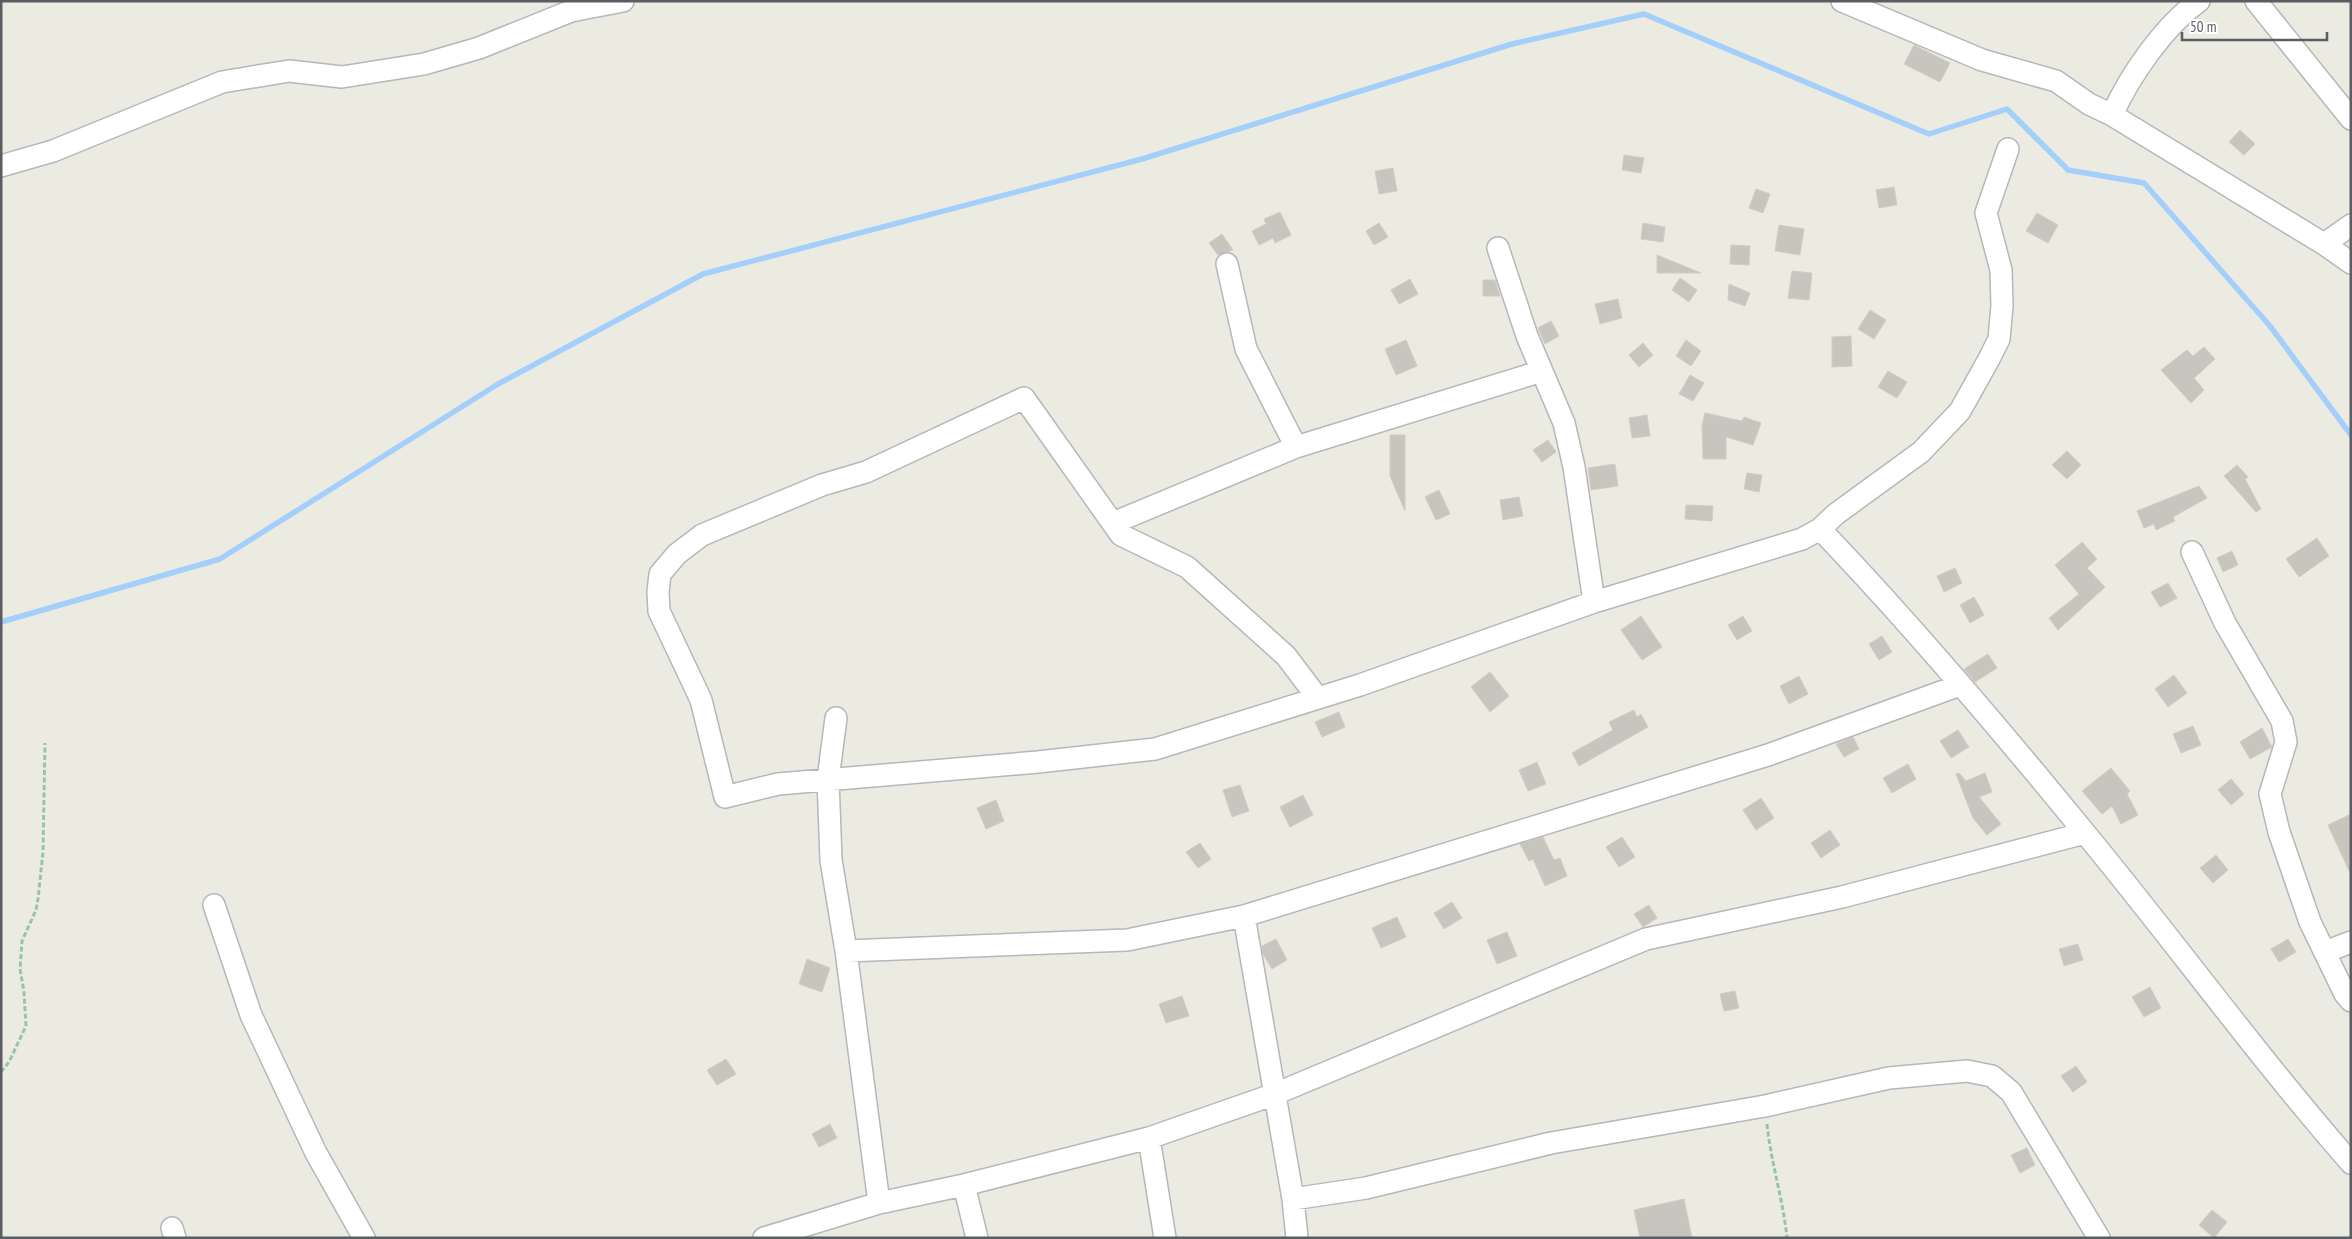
<svg xmlns="http://www.w3.org/2000/svg" width="2352" height="1239" font-family="'PT Sans Narrow',sans-serif">
<style>
.lines{fill:none;stroke-linecap:round;stroke-linejoin:round}
.stream{stroke:#a4cffa;stroke-width:5.5}
.building{fill:#c8c5bf;stroke:#d1cdc1}
.minor-casing{stroke:#b4b7bc;stroke-width:24}
.path{stroke:#99c3a8;stroke-width:3;stroke-dasharray:5 2.5;stroke-linecap:butt}
.minor{stroke:#fff;stroke-width:21}
</style>
<rect width="100%" height="100%" fill="#ecebe2"/>
<g class="lines">
<path class="stream" d="M1,622L220,559L498,384L703,274L1142,159L1512,44L1644,14L1929,134L2007,109L2068,170L2144,183L2270,326L2351,435"/>
</g>
<path class="building" d="M1914,45L1950,63L1940,82L1904,64Z
M2240,130L2255,144L2244,155L2229,142Z
M1624,155L1644,158L1641,173L1622,170Z
M1393,168L1397,191L1379,194L1375,171Z
M1894,187L1897,205L1879,208L1876,190Z
M1756,189L1770,194L1763,213L1749,208Z
M1280,212L1291,235L1275,243L1273,238L1259,245L1252,231L1266,224L1264,219Z
M2037,213L2058,225L2048,243L2026,231Z
M1379,223L1388,237L1374,245L1366,231Z
M1643,223L1665,227L1663,242L1641,239Z
M1779,225L1804,229L1800,255L1775,251Z
M1222,234L1233,250L1218,255L1209,243Z
M1731,245L1750,246L1749,265L1730,264Z
M1657,255L1701,273H1657Z
M1792,271L1812,273L1809,300L1788,298Z
M1680,278L1697,290L1689,302L1672,290Z
M1410,279L1418,294L1399,304L1391,290Z
M1483,280H1495L1500,296H1483Z
M1729,284L1750,293L1745,306L1728,300Z
M1618,299L1622,318L1600,324L1595,304Z
M1870,310L1886,320L1874,339L1858,329Z
M1551,321L1559,336L1545,344L1538,328Z
M1851,336L1852,366L1832,367V337Z
M1406,340L1417,366L1396,375L1385,349Z
M1686,340L1701,351L1691,366L1676,356Z
M1643,343L1653,355L1639,367L1629,355Z
M2204,347L2215,359L2194,378L2204,390L2191,403L2161,370L2187,350L2193,356Z
M1888,371L1907,382L1897,398L1878,387Z
M1690,375L1704,383L1693,401L1679,394Z
M1705,413L1742,421L1744,417L1761,423L1753,445L1726,437V459H1703L1702,426Z
M1647,415L1650,436L1632,438L1629,418Z
M1390,435H1405V511L1390,476Z
M1548,440L1556,452L1542,462L1533,450Z
M2067,451L2081,465L2067,479L2052,465Z
M1615,464L1618,486L1591,490L1588,468Z
M2237,465L2248,477L2245,479L2261,509L2256,512L2224,476Z
M1747,473L1762,475L1759,492L1744,489Z
M2199,486L2207,498L2173,517L2175,521L2156,530L2154,524L2144,528L2137,511Z
M1439,490L1450,514L1436,520L1425,497Z
M1519,497L1523,516L1503,520L1500,500Z
M1686,505L1713,506L1712,521L1685,519Z
M2317,538L2329,556L2299,577L2286,559Z
M2082,542L2097,559L2087,568L2105,587L2058,630L2049,618L2079,594L2055,565Z
M2232,551L2238,565L2223,572L2217,558Z
M1955,568L1962,583L1944,592L1937,576Z
M2168,583L2177,598L2160,607L2151,592Z
M1974,597L1984,615L1970,623L1960,605Z
M1641,616L1662,647L1642,660L1621,630Z
M1743,616L1752,631L1737,640L1728,625Z
M1882,636L1892,652L1879,660L1869,644Z
M1988,654L1997,668L1975,682L1964,669Z
M1490,672L1509,696L1490,712L1471,687Z
M2174,675L2187,693L2168,707L2155,689Z
M1799,676L1808,694L1789,704L1780,686Z
M1634,710L1637,717L1641,714L1648,727L1579,766L1572,753L1613,730L1609,722Z
M1339,712L1345,727L1322,737L1315,722Z
M2193,726L2201,745L2181,753L2173,734Z
M2262,728L2272,747L2250,759L2240,742Z
M1958,730L1969,747L1951,758L1940,741Z
M1853,737L1859,749L1844,757L1836,744Z
M1537,762L1546,784L1528,791L1519,770Z
M1908,764L1916,779L1892,793L1883,778Z
M2111,768L2130,791L2127,794L2138,815L2121,824L2112,806L2102,814L2082,791Z
M1959,773L1966,781L1985,773L1992,792L1979,797L2001,824L1987,835L1973,818L1956,774Z
M2231,779L2244,794L2231,805L2218,790Z
M1240,785L1249,811L1232,817L1223,790Z
M1303,795L1313,815L1290,827L1280,807Z
M1761,798L1774,818L1756,830L1743,810Z
M996,800L1004,821L986,829L977,808Z
M2351,814V875L2328,825Z
M1830,830L1840,845L1821,858L1811,843Z
M1543,837L1554,860L1560,858L1567,876L1545,886L1533,859L1529,861L1520,844Z
M1622,837L1635,857L1619,867L1606,847Z
M1200,843L1211,859L1198,868L1186,852Z
M2216,855L2228,870L2213,883L2200,868Z
M1452,902L1462,918L1444,929L1434,913Z
M1649,905L1657,918L1643,927L1634,914Z
M1397,917L1406,937L1381,948L1372,928Z
M1507,932L1517,956L1497,964L1487,940Z
M1276,939L1287,960L1272,969L1263,954L1262,946Z
M2288,939L2296,952L2279,962L2271,949Z
M2078,944L2083,960L2064,966L2059,949Z
M807,959L830,968L822,992L799,984Z
M2150,987L2161,1008L2144,1017L2132,997Z
M1735,991L1739,1008L1724,1011L1720,994Z
M1182,996L1189,1016L1166,1023L1159,1004Z
M726,1059L736,1074L717,1085L707,1070Z
M2076,1066L2087,1082L2073,1092L2061,1076Z
M830,1124L837,1138L819,1147L812,1134Z
M2027,1148L2035,1165L2020,1173L2011,1155Z
M1684,1199L1692,1238H1640L1634,1210Z
M2212,1210L2227,1222L2214,1238L2199,1225Z"/>
<g class="lines">
<g class="minor-casing">
<path id="minor" d="M1842,1L1982,60L2056,81L2089,104L2112,115L2324,244L2351,225
M2256,1L2351,119
M2112,115C2130,75 2164,26 2199,1
M1,166L53,151L222,82L289,71L342,77L424,64L479,48L571,11L623,1
M2324,244L2351,263
M1498,248L1527,336L1564,423L1574,467L1594,602
M1227,264L1246,349L1296,447
M1113,523L1296,447L1542,371
M1820,529C1913,626 2000,729 2085,833C2175,942 2258,1057 2351,1163
M2192,552L2225,623L2282,721L2286,742L2270,794L2279,832L2310,922L2345,994L2351,1001
M1317,697L1286,656L1187,567L1121,535L1024,398L866,472L822,485L702,535L677,554L660,574L658,592L659,611L701,700L725,797L778,784L1038,762L1155,749L1360,685L1594,602L1802,539L1820,529L1836,514L1921,452L1960,411L1989,359L1999,339L2002,306L2001,270L1986,213L2008,149
M836,718L828,779L831,860L846,951L879,1203
M214,905L251,1015L316,1153L364,1238
M1244,916L1293,1199L1297,1238
M846,951L1127,940L1244,916L1768,755L1960,685
M2325,952L2351,942
M1149,1138L1165,1238
M964,1185L977,1238
M1293,1199L1366,1188L1551,1143L1765,1106L1889,1078L1967,1071L1992,1076L2011,1092L2099,1238
M172,1228L175,1238
M764,1238L879,1203L964,1185L1149,1138L1275,1094L1646,939L1842,897L2085,833"/>
</g>
<path class="path" d="M1,1072L9,1062L26,1026L24,992L20,969L22,941L36,910L38,899L43,852L45,743
M1767,1124C1771,1163 1783,1199 1787,1238"/>
<use href="#minor" class="minor"/>
</g>
<rect width="2352" height="1239" fill="none" stroke="#5a5d62" stroke-width="5"/>
<path d="M2182 32v8h145v-8" fill="none" stroke="#5a5d62" stroke-width="2.5"/>
<text x="2190" y="32" font-size="15" fill="#5a5d62" stroke="#ffffff" stroke-width="4" paint-order="stroke">50 m</text>
</svg>
